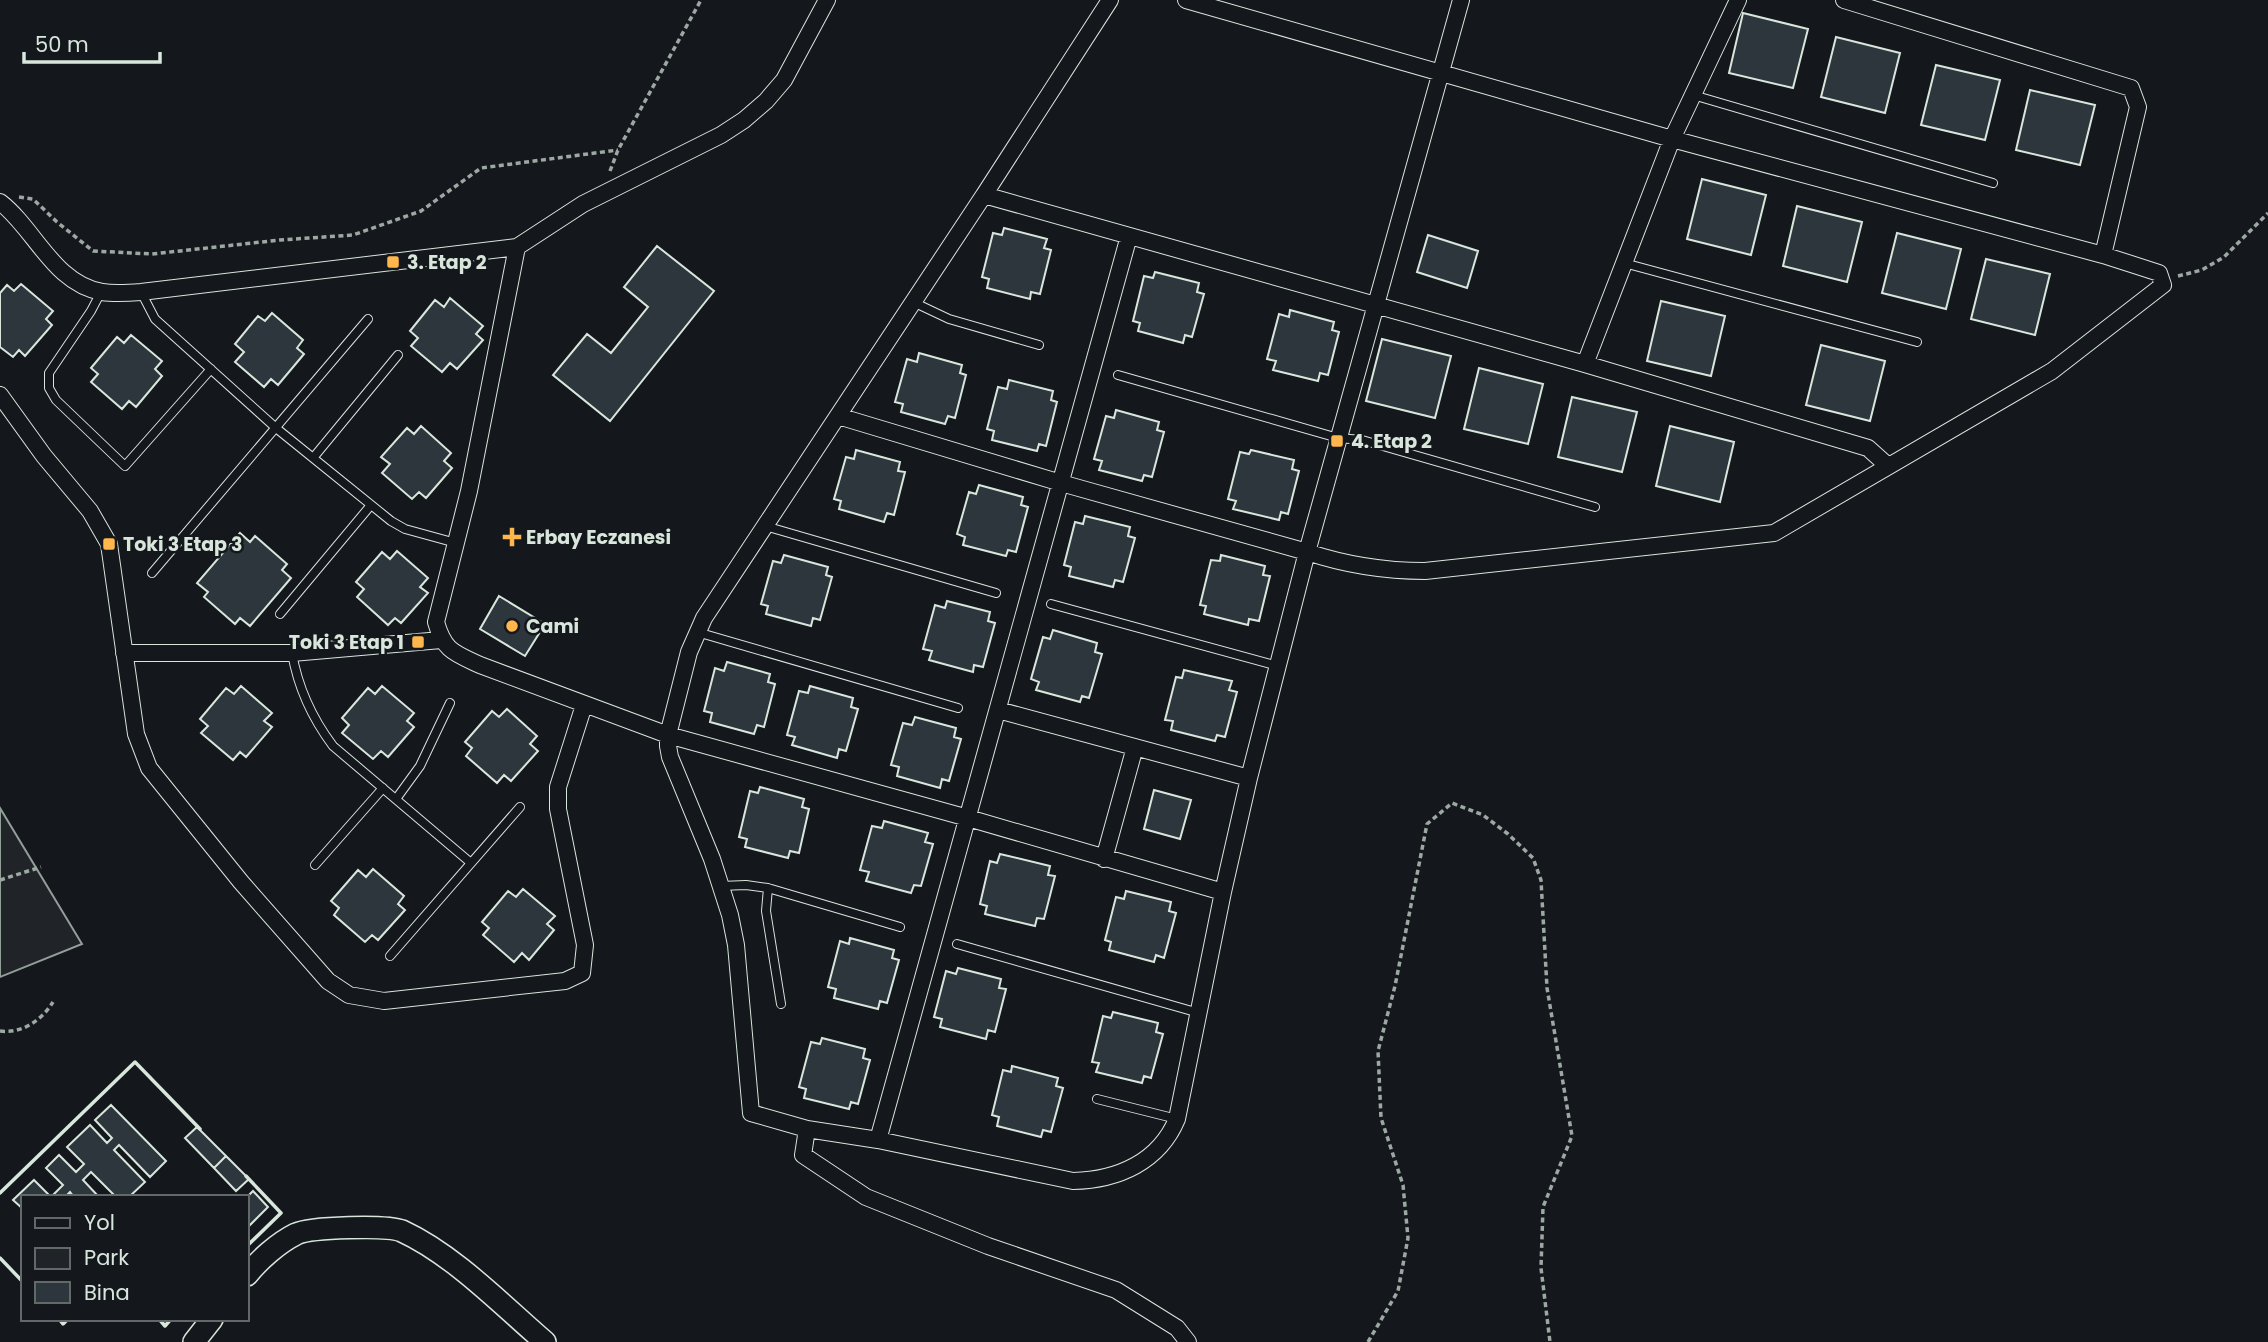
<svg xmlns="http://www.w3.org/2000/svg" width="2268" height="1342" font-family="Poppins,sans-serif">
<style>
.green{fill:#202428;stroke:#939e99;stroke-width:2}
.building{fill:#2c363c;stroke:#d8e6dc;stroke-width:2}
.lines{fill:none;stroke-linecap:round;stroke-linejoin:round}
.service-casing{stroke:#d8e6dc;stroke-width:10}
.minor-casing{stroke:#d8e6dc;stroke-width:18}
.tertiary-casing{stroke:#d8e6dc;stroke-width:24}
.path{stroke:#9da8a2;stroke-width:3.5;stroke-dasharray:5 3.5;stroke-linecap:butt}
.service{stroke:#14181c;stroke-width:8}
.minor{stroke:#14181c;stroke-width:16}
.tertiary{stroke:#14181c;stroke-width:21}
.wall{stroke:#d8e6dc;stroke-width:3.5}
.poi-dot{fill:#ffb74d;stroke:#14181c;stroke-width:2.5}
.labels{text-anchor:middle;dominant-baseline:central;stroke-width:5;stroke-linejoin:round;paint-order:stroke}
.poi-label{font-size:19px;font-weight:bold;fill:#d8e6dc;stroke:#14181c;text-anchor:start}
</style>
<rect width="100%" height="100%" fill="#14181c"/>
<path class="green" d="M0,808L82,944L0,977Z"/>
<path class="building" d="M1743,13L1808,29L1793,88L1729,73Z
M1836,37L1900,53L1885,113L1821,97Z
M1936,65L2000,80L1985,140L1921,125Z
M2030,90L2095,105L2080,165L2016,150Z
M1702,179L1766,195L1751,255L1687,239Z
M1797,206L1862,222L1847,282L1783,266Z
M1004,228L1047,239L1044,248L1051,250L1040,294L1031,292L1030,299L987,288L989,279L982,277L993,233L1002,235Z
M1897,233L1961,249L1946,309L1882,293Z
M1428,235L1478,251L1467,288L1417,272Z
M657,246L714,291L610,421L553,375L587,334L611,353L648,307L624,287Z
M1986,259L2050,274L2035,335L1971,319Z
M1155,272L1199,283L1197,292L1204,294L1192,337L1185,335L1183,343L1138,331L1140,323L1133,321L1144,276L1153,278Z
M21,284L53,311L46,319L52,325L25,356L19,350L13,357L0,347V293L7,285L14,291Z
M450,298L483,326L476,334L483,340L457,369L450,363L442,372L411,346L418,338L410,331L435,300L444,307Z
M1661,301L1725,316L1711,376L1647,361Z
M1290,310L1334,322L1332,330L1339,332L1328,375L1320,373L1318,381L1273,370L1276,361L1267,359L1279,314L1289,317Z
M272,313L303,340L297,348L304,354L278,385L271,379L264,387L235,362L244,352L235,344L258,316L265,321Z
M131,335L162,361L155,369L162,376L136,407L129,401L122,409L91,382L98,374L91,368L117,337L124,343Z
M1382,339L1451,356L1435,418L1366,401Z
M1821,345L1885,361L1870,421L1806,405Z
M919,353L962,365L960,373L966,375L955,418L948,416L945,424L901,412L903,404L895,402L907,359L917,362Z
M1479,368L1543,384L1528,444L1464,429Z
M1009,380L1053,391L1051,400L1057,402L1046,446L1039,444L1037,451L992,440L994,431L987,429L998,387L1007,389Z
M1572,397L1637,412L1622,472L1558,457Z
M1116,410L1159,422L1157,430L1164,432L1152,477L1144,475L1142,481L1099,470L1102,461L1094,459L1106,416L1114,418Z
M421,426L451,453L444,461L452,468L426,498L419,492L412,499L382,473L390,464L381,457L407,428L414,434Z
M1670,426L1734,442L1720,502L1656,486Z
M856,450L900,462L898,471L905,472L894,515L887,513L884,522L839,509L841,501L834,499L846,457L854,459Z
M1251,450L1294,460L1292,469L1299,471L1288,514L1281,512L1279,520L1233,509L1236,501L1228,499L1240,452L1249,454Z
M979,485L1023,497L1021,505L1028,507L1016,552L1008,550L1006,556L963,545L965,537L957,534L969,492L976,494Z
M1085,516L1130,527L1128,536L1135,538L1123,582L1115,580L1113,587L1069,576L1071,567L1064,565L1075,522L1083,524Z
M240,533L250,542L255,536L287,564L282,570L291,578L250,626L240,618L235,624L204,597L208,592L197,583Z
M397,551L428,578L420,587L428,593L401,623L395,618L388,625L357,597L364,589L356,582L382,552L390,559Z
M784,555L828,567L826,575L832,577L820,620L813,618L811,626L766,614L768,606L761,604L773,561L781,563Z
M1221,555L1265,566L1263,575L1270,576L1259,621L1249,619L1248,625L1204,614L1206,606L1200,605L1211,560L1220,561Z
M499,596L545,624L525,656L480,629Z
M947,601L990,612L988,621L995,623L983,667L974,665L973,672L929,660L932,651L923,649L935,605L945,608Z
M1053,630L1097,643L1095,652L1102,654L1089,698L1082,696L1080,702L1036,690L1039,682L1031,679L1043,637L1050,639Z
M727,662L770,674L768,682L775,684L764,727L757,725L754,734L710,722L712,713L704,711L715,668L724,671Z
M1184,670L1232,681L1229,690L1237,692L1225,737L1217,735L1215,741L1171,730L1173,721L1165,720L1176,677L1182,678Z
M241,686L272,713L264,721L272,727L246,757L240,752L233,760L201,733L208,726L200,719L226,688L234,694Z
M382,686L414,713L407,721L414,727L388,757L381,751L373,759L342,733L349,725L342,718L368,688L375,694Z
M810,686L853,698L851,707L858,709L846,751L839,749L837,758L792,745L795,737L787,735L799,691L808,693Z
M507,709L537,736L530,744L538,751L511,781L504,775L497,783L466,756L472,748L465,742L492,711L499,717Z
M915,717L956,728L954,737L961,739L949,781L942,779L940,788L897,776L899,767L891,765L903,723L912,725Z
M760,787L804,799L802,807L809,809L799,853L790,851L788,858L745,847L747,839L739,837L750,791L758,793Z
M1154,790L1191,800L1180,839L1144,829Z
M884,821L928,833L925,842L933,844L921,886L914,885L911,893L866,881L869,872L860,870L872,826L882,828Z
M1000,854L1050,866L1048,875L1055,876L1044,919L1037,918L1035,926L985,914L987,906L980,904L990,861L997,863Z
M373,869L404,896L398,904L405,910L378,940L372,935L365,942L334,915L339,908L331,901L358,870L366,877Z
M523,889L555,916L547,924L554,930L529,960L522,953L514,962L483,935L489,928L482,922L508,891L516,897Z
M1126,891L1171,902L1169,911L1176,913L1164,958L1156,955L1154,962L1109,950L1111,942L1105,940L1116,897L1124,899Z
M850,938L894,950L892,958L899,960L887,1003L880,1001L878,1009L834,998L836,989L828,987L840,941L849,944Z
M958,968L1001,979L999,988L1006,989L995,1032L988,1030L986,1039L940,1027L942,1019L934,1017L946,971L956,974Z
M1113,1012L1158,1023L1156,1032L1163,1034L1151,1078L1144,1076L1142,1083L1096,1072L1099,1063L1092,1062L1103,1016L1111,1018Z
M822,1038L865,1049L863,1058L870,1060L858,1104L851,1102L849,1109L804,1098L806,1089L799,1087L811,1042L820,1044Z
M1012,1066L1058,1078L1056,1086L1063,1088L1051,1132L1043,1130L1041,1137L997,1126L999,1117L992,1115L1003,1070L1011,1072Z
M111,1105L166,1161L150,1177L119,1145L114,1150L145,1182L129,1197H116L91,1172L83,1180L99,1197H74L70,1192L65,1197H51L63,1185L46,1168L59,1155L76,1172L84,1164L67,1147L90,1125L107,1143L112,1138L95,1120Z
M197,1127L226,1156L214,1168L185,1138Z
M226,1156L249,1179L236,1191L214,1168Z
M34,1180L51,1197H23V1209L13,1200Z
M253,1191L268,1207L247,1228V1197Z"/>
<g class="lines">
<g class="service-casing">
<path id="service" d="M1693,95L1993,183
M1624,263L1917,342
M101,292L91,311L49,373V388L56,400L125,466L211,369
M141,292L155,319L276,428L391,521L405,529L456,543
M913,302L949,319L1039,345
M1118,375L1338,438L1362,440L1595,507
M313,458L398,355
M765,526L996,593
M152,573L368,319
M1051,604L1278,666
M280,614L371,505
M697,632L958,708
M292,653C298,688 312,718 333,746L471,863
M396,799L420,766L450,703
M315,865L383,788
M721,886L746,885L768,888L900,927
M768,888L766,911L781,1004
M957,944L1199,1013
M390,956L520,807
M1097,1099L1177,1119"/>
</g>
<g class="minor-casing">
<path id="minor" d="M1186,0L1672,139L1585,364L1868,448L1888,466
M1844,0L2131,88L2138,107L2103,255
M984,195L1110,0
M0,202C35,229 54,284 102,292C115,294 128,293 141,292L517,247L583,204L721,135L744,120L766,101L784,80L827,0
M517,247L469,491L436,622C444,651 454,653 480,665L668,735L968,818L1223,892
M1585,364L984,195L704,618L689,652L668,735V746L670,757L712,859L730,915L736,945L751,1113L807,1129L878,1140L1073,1181C1118,1180 1159,1162 1177,1119L1223,892L1249,778L1307,552C1346,565 1384,571 1425,571L1774,533L2052,371L2163,285L2159,273L2103,255L1672,139L1738,0
M0,395L44,456L90,511L109,544L136,734L149,768L241,882L328,981L349,995L384,1001L565,981L582,973L585,945L558,809V787L584,705
M838,416L1061,483L1307,552L1461,0
M124,653H292L441,640
M998,710L1249,778
M1104,859L1135,747
M807,1129L803,1155L866,1197L988,1246L1116,1290L1177,1328L1188,1342
M878,1140L1129,236"/>
</g>
<g class="tertiary-casing">
<path id="tertiary" d="M247,1275C259,1260 278,1243 296,1234C311,1227 387,1225 402,1231C454,1255 502,1305 545,1342
M194,1342L212,1319"/>
</g>
<path class="path" d="M610,171L618,150L701,0
M19,197L33,199L57,222L93,251L152,254L280,240L353,235L421,211L481,168L618,150
M2178,276L2202,270L2224,257L2268,213
M0,880L41,867
M0,1031C22,1034 42,1020 53,1002
M1368,1342L1398,1291L1408,1238L1403,1185L1381,1118L1378,1051L1395,986L1427,824L1452,803L1483,815L1508,834L1533,858L1541,880L1547,988L1572,1136L1543,1207L1541,1268L1550,1342"/>
<use href="#service" class="service"/>
<use href="#minor" class="minor"/>
<use href="#tertiary" class="tertiary"/>
<path class="wall" d="M246,1176L281,1213L247,1246
M0,1193L135,1062L200,1129
M0,1258L23,1282
M59,1319L63,1324L68,1319
M159,1319L165,1326L171,1319"/>
</g>
<g class="poi-dot">
<rect x="386" y="255" width="14" height="14" rx="3.5"/>
<rect x="1330" y="434" width="14" height="14" rx="3.5"/>
<path d="M508.5 526.5h7v7h7v7h-7v7h-7v-7h-7v-7h7z"/>
<rect x="102" y="537" width="14" height="14" rx="3.5"/>
<circle cx="512" cy="626" r="7"/>
<rect x="411" y="635" width="14" height="14" rx="3.5"/>
</g>
<g class="labels">
<g class="poi-label">
<text x="407" y="262">3. Etap 2</text>
<text x="1351" y="441">4. Etap 2</text>
<text x="526" y="537">Erbay Eczanesi</text>
<text x="123" y="544">Toki 3 Etap 3</text>
<text x="526" y="626">Cami</text>
<text x="404" y="642" text-anchor="end">Toki 3 Etap 1</text>
</g>
</g>
<rect x="21" y="1195" width="228" height="126" fill="#14181c" stroke="#626a69" stroke-width="2"/>
<rect x="35" y="1218" width="35" height="10" fill="#14181c" stroke="#626a69" stroke-width="2"/>
<text x="84" y="1230" font-size="21" fill="#d8e6dc">Yol</text>
<rect x="35" y="1248" width="35" height="21" fill="#202428" stroke="#626a69" stroke-width="2"/>
<text x="84" y="1265" font-size="21" fill="#d8e6dc">Park</text>
<rect x="35" y="1282" width="35" height="21" fill="#2c363c" stroke="#626a69" stroke-width="2"/>
<text x="84" y="1300" font-size="21" fill="#d8e6dc">Bina</text>
<path d="M24 52v10h136v-10" fill="none" stroke="#d8e6dc" stroke-width="3.5"/>
<text x="35" y="52" font-size="21" fill="#d8e6dc" stroke="#14181c" stroke-width="5" paint-order="stroke">50 m</text>
</svg>
